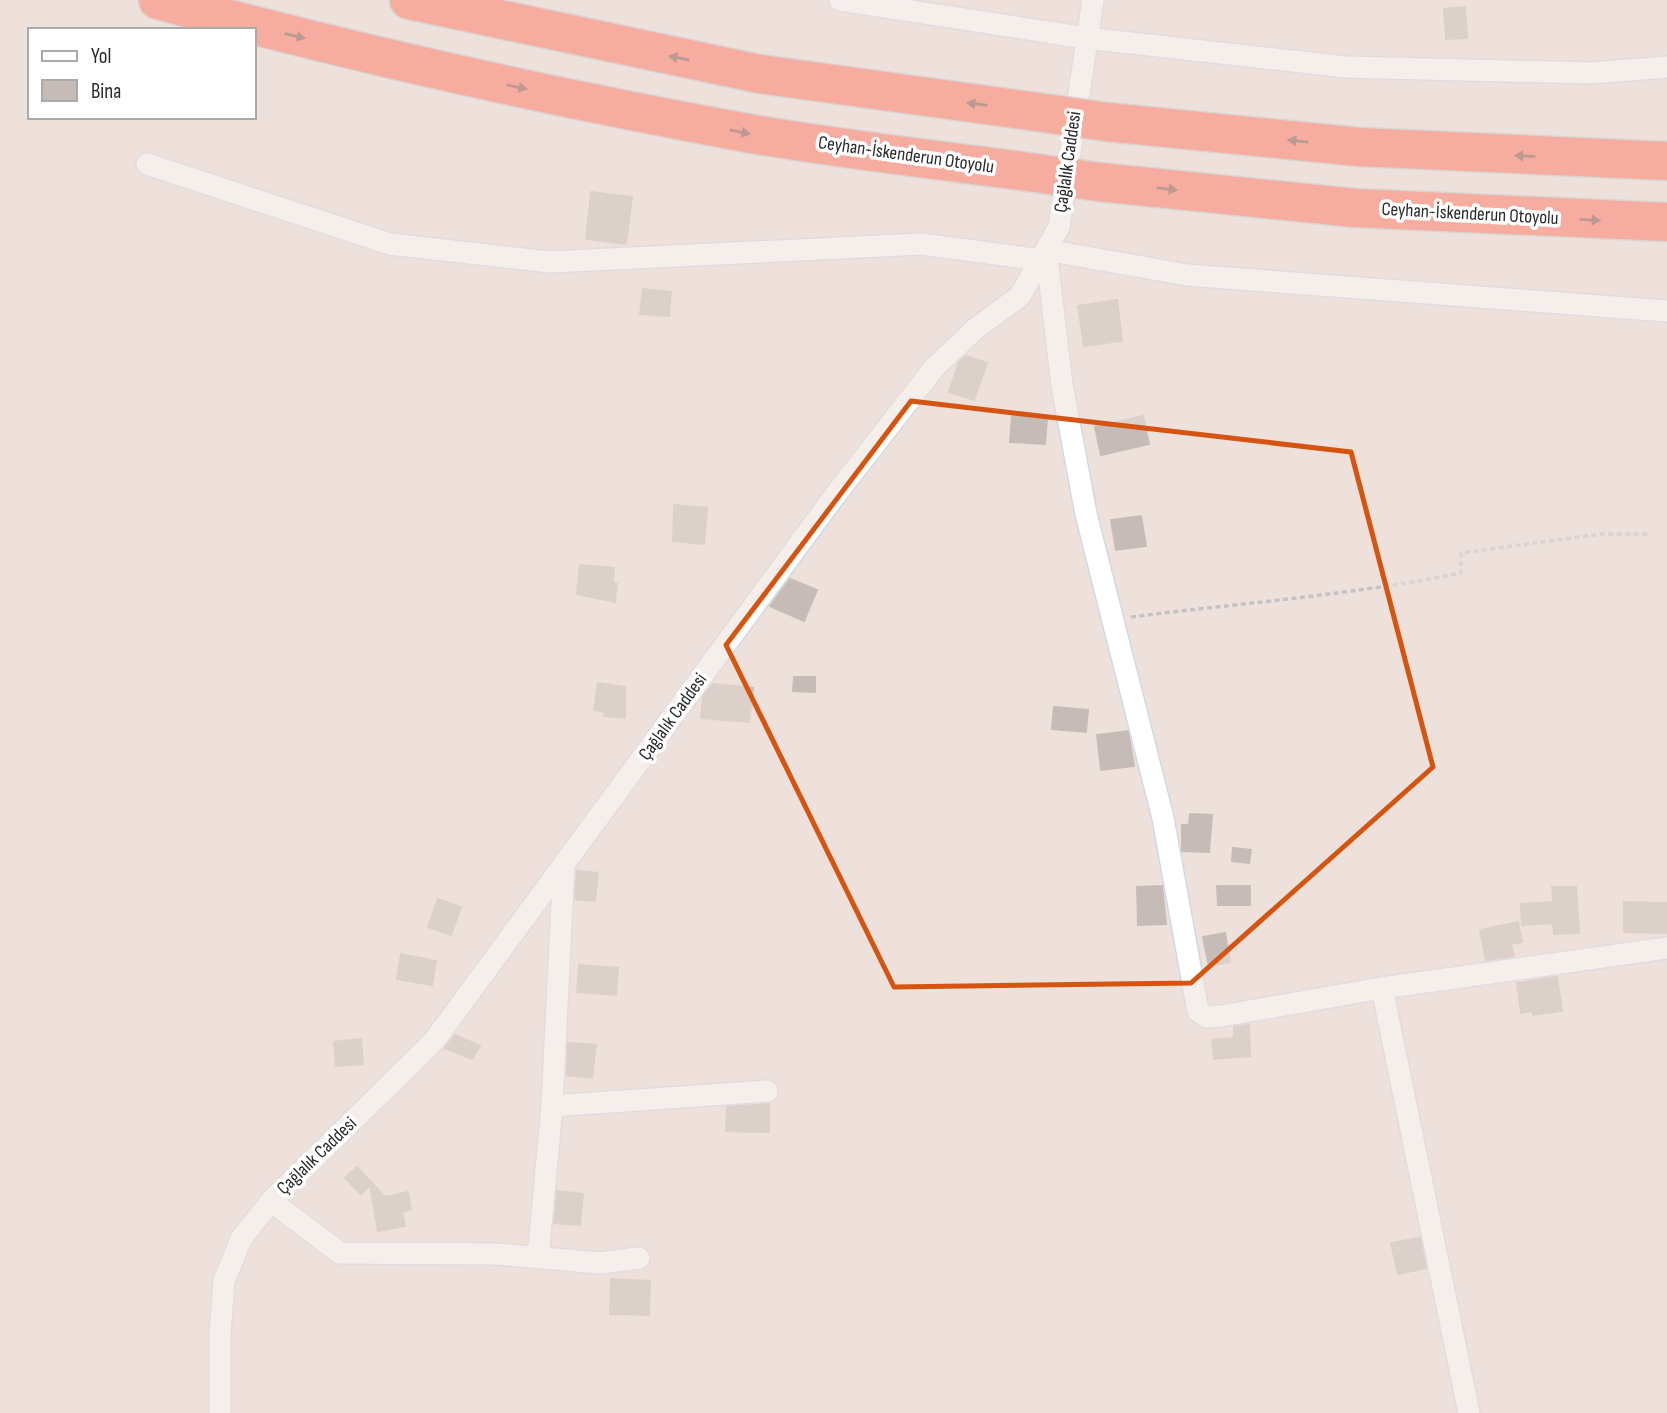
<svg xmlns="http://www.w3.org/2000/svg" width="1667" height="1413" font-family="'Sofia Sans Condensed',sans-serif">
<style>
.building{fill:#c5bcb7;stroke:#c9bcb4;stroke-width:2}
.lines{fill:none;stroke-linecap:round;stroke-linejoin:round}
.street-casing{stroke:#d0dae5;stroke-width:24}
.highway-casing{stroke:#c3c3c3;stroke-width:41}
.path{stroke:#c3c3c3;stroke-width:3.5;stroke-dasharray:5 3.5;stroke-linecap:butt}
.street{stroke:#fff;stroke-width:21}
.highway{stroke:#ff6d55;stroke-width:38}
.highway-bridge-casing{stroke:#c3c3c3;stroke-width:41;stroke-linecap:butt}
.highway-bridge{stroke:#ff6d55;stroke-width:38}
.oneway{fill:#7f453b}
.marked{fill:none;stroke:#d5540f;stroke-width:5;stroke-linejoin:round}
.labels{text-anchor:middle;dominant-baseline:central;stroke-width:7;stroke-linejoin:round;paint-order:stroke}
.street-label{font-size:19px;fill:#2a2a2a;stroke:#fff}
</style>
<rect width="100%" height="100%" fill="#eee0db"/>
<path class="building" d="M1465,7L1467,38L1446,39L1444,9Z
M591,192L632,197L626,244L586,239Z
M643,289L671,292L669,316L640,314Z
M1117,300L1122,341L1084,346L1078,306Z
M966,356L987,363L974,400L949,392L959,362Z
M1012,416L1047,419L1045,444L1010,442Z
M1143,416L1149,444L1101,455L1095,427Z
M674,505L707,508L704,544L673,541Z
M1141,516L1146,546L1116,550L1111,520Z
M580,565L614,568L613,583L617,584L615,602L577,594Z
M790,579L817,590L804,621L770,606Z
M794,677H815V692L793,691Z
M598,683L625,687V718L604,716L605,712L594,710Z
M713,684L753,688L749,722L701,718L703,697Z
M1054,707L1088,710L1086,732L1052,729Z
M1128,731L1134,766L1101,770L1097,735Z
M1190,814L1212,815L1209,852L1182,851V825H1189Z
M1233,848L1251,850L1249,863L1232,861Z
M577,871L598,873L595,901L575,899Z
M1162,886L1166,924L1138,925L1137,887Z
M1217,886H1250V905H1218Z
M1552,887H1576L1579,933L1554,934L1553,923L1522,925L1521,904L1553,902Z
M438,899L461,907L451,935L428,927Z
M1624,902L1667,903V933L1624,932Z
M1518,922L1522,942L1511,944L1514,956L1486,960L1480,930Z
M1225,933L1230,962L1209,966L1203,937Z
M401,954L436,961L432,985L397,979Z
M579,965L618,968L616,995L577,992Z
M1557,977L1562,1011L1533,1015L1532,1011L1521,1013L1517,983Z
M1249,1025L1250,1056L1214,1059L1212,1040L1234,1038V1027Z
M455,1035L480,1046L472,1059L445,1048Z
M361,1039L363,1064L336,1066L334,1042Z
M568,1043L596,1045L592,1078L567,1075Z
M769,1104V1132L726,1131L727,1107Z
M357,1167L385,1197L408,1192L411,1210L402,1212L405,1226L378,1231L370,1185L361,1194L345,1178Z
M557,1191L583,1194L580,1225L554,1223Z
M1420,1238L1426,1268L1398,1274L1391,1243Z
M611,1279L650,1281L649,1315L610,1314Z"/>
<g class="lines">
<g class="street-casing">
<path id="street" d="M840,0L1086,38L1346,67L1591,73L1667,67
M147,164L390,244L550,262L921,244L1041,260
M1667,311L1187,275L1046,250L1062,385L1086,514L1163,818L1198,1011L1207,1017L1221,1016L1382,988L1667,948
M1382,988L1469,1413
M552,1106L767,1091
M271,1201L340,1253L496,1254L600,1263L639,1258
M538,1258L552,1106L564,864
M220,1413V1334L224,1281L241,1239L271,1201L434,1041L833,498L934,368L974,330L1020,296L1059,227L1093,0"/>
</g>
<g class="highway-casing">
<path id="highway" d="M158,0C352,53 550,97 747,133C843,150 940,160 1036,173
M409,0L760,74L1044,113
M1107,122L1359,147L1667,161
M1099,182L1355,208L1667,222"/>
</g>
<path class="path" d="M1131,617C1241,603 1352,595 1461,573V553L1601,534H1648"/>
<use href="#street" class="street"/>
<use href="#highway" class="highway"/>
<g class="highway-bridge-casing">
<path id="highway-bridge" d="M1044,113L1107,122
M1036,173L1099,182"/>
</g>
<use href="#highway-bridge" class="highway-bridge"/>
</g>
<defs><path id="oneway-solid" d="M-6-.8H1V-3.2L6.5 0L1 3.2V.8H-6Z" transform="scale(1.75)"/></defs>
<g class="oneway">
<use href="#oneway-solid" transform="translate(295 36) rotate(13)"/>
<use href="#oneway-solid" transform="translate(679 58) rotate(-169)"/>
<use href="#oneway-solid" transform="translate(517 87) rotate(12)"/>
<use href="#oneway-solid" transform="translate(977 104) rotate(-172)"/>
<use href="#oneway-solid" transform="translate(740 132) rotate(11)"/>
<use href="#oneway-solid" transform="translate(1298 141) rotate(-174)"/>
<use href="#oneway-solid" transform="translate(1525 156) rotate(-177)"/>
<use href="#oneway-solid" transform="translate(1167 189) rotate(6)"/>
<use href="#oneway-solid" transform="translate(1590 220) rotate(3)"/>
</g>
<path d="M0 0H1667V1413H0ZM911,401L1351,452L1433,767L1191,983L894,987L726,645Z" fill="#eee0db" fill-opacity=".55" fill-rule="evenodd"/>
<path class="marked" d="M911,401L1351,452L1433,767L1191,983L894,987L726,645Z"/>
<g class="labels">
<g class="street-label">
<text transform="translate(906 155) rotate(8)">Ceyhan-İskenderun Otoyolu</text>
<text transform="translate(1068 162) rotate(-82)">Çağlalık Caddesi</text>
<text transform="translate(1470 214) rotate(3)">Ceyhan-İskenderun Otoyolu</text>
<text transform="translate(673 717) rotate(-54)">Çağlalık Caddesi</text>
<text transform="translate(317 1156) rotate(-44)">Çağlalık Caddesi</text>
</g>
</g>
<rect x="28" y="28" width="228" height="91" fill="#ffffff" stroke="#aaaaaa" stroke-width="2"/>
<rect x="42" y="51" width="35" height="10" fill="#ffffff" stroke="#aaaaaa" stroke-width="2"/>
<text x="91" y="63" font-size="21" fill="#2a2a2a">Yol</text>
<rect x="42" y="80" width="35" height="21" fill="#c5bcb7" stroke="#aaaaaa" stroke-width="2"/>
<text x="91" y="98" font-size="21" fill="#2a2a2a">Bina</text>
</svg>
